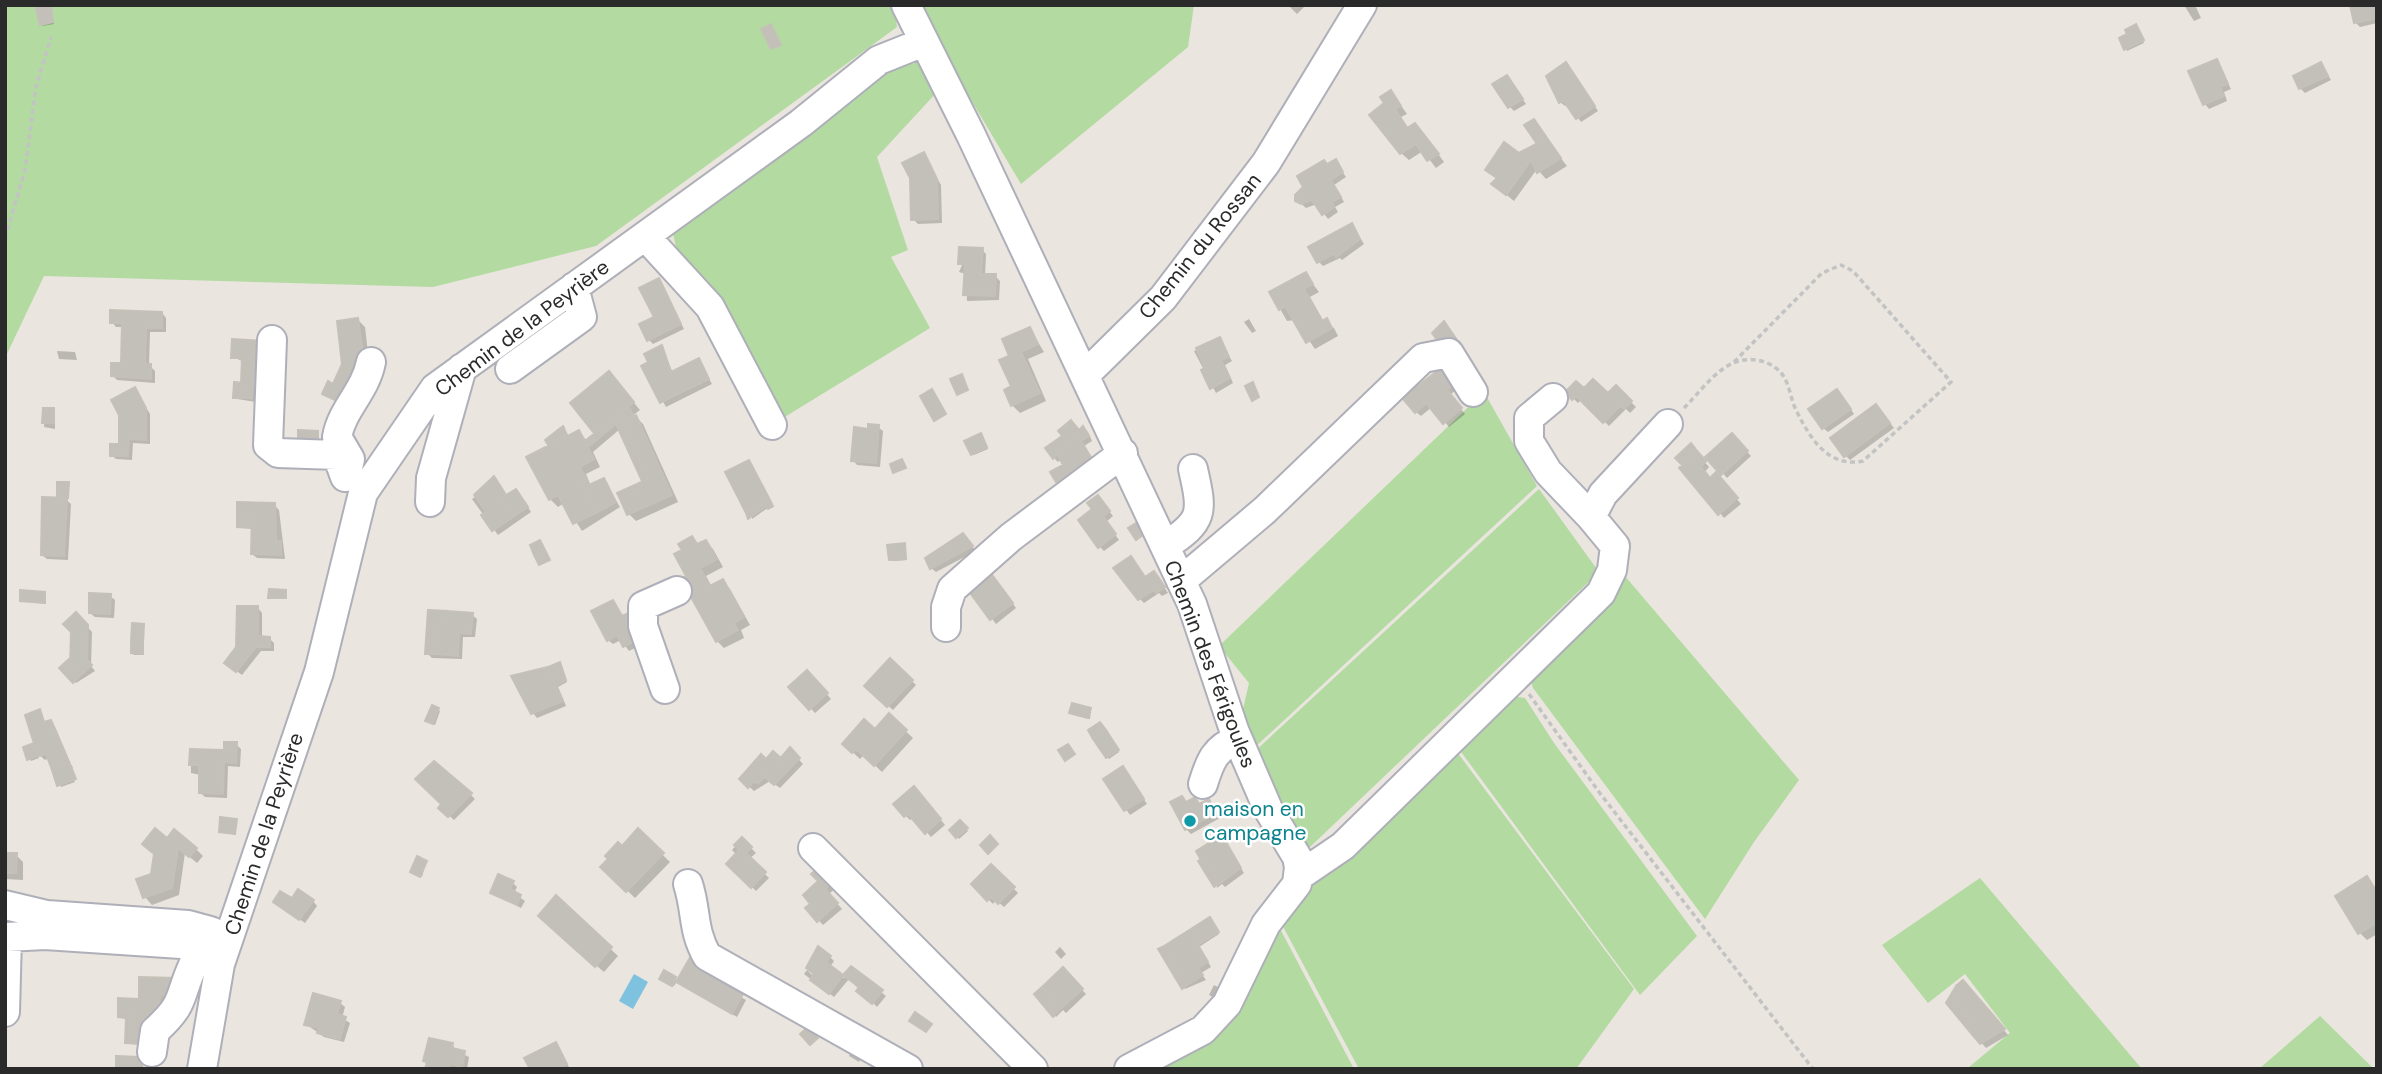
<svg xmlns="http://www.w3.org/2000/svg" width="2382" height="1074" font-family="'DM Sans',sans-serif">
<style>
.green{fill:#b2daa1}
.water{fill:#7ec2df}
.shadow{fill:#0003}
.building{fill:#c3bfb9;stroke:#c5c1b8;stroke-width:2}
.lines{fill:none;stroke-linecap:round;stroke-linejoin:round}
.minor-casing{stroke:#aeafb9;stroke-width:32}
.path{stroke:#c3c3c3;stroke-width:3.5;stroke-dasharray:5 3.5;stroke-linecap:butt}
.minor{stroke:#fff;stroke-width:28}
.culture-dot{fill:#0f9aa8;stroke:#fff;stroke-width:2.5}
.labels{text-anchor:middle;dominant-baseline:central;stroke-width:5;stroke-linejoin:round;paint-order:stroke}
.street-label{font-size:21px;fill:#2a2a2a;stroke:#fff}
.culture-label{font-size:21px;fill:#0d838f;stroke:#fff;text-anchor:start}
</style>
<rect width="100%" height="100%" fill="#eae5de"/>
<path class="green" d="M5,5H894L897,27L596,246L433,287L44,276L5,358Z
M923,5H1194L1188,47L1021,184L919,12Z
M920,62L937,92L877,157L908,250L891,257L930,328L783,418L677,252L671,224L893,68Z
M1484,392L1537,486L1254,748L1241,718L1249,683L1219,646Z
M1539,489L1599,572L1310,847L1294,839L1253,753Z
M1624,575L1799,780L1754,842L1705,919L1533,688L1529,675Z
M1511,696L1525,698L1554,743L1697,936L1640,995L1456,745Z
M1454,748L1634,989L1576,1069H1359L1279,919Z
M1980,878L2142,1069H1970L1969,1067L2010,1033L1965,974L1928,1003L1882,945Z
M1277,923L1354,1069H1160L1159,1068Z
M2320,1016L2374,1069H2259Z"/>
<path class="water" d="M634,974L648,982L633,1009L619,1001Z"/>
<path class="shadow" d="M50,5L54,24L43,26L41,24Z
M1288,5H1306L1297,14Z
M2184,5H2195L2201,18L2194,21Z
M2377,5V23L2360,27L2355,22Z
M2137,28L2144,43L2127,51L2126,49Z
M2216,61L2231,89L2224,92L2227,101L2209,109L2205,104Z
M2321,64L2331,80L2305,93L2300,88Z
M1570,69L1598,111L1581,122L1568,104L1565,106L1560,102Z
M1511,82L1526,104L1514,111L1510,107Z
M1391,92L1407,114L1401,117L1409,129L1422,132L1444,162L1436,168L1423,151L1409,160L1401,153L1387,104Z
M1548,142L1567,166L1546,179L1537,169L1514,201L1493,184L1498,179L1488,170Z
M923,154L941,185L942,223L918,224L913,219L912,178Z
M1335,161L1346,177L1334,185L1344,202L1335,207L1338,212L1328,219L1317,204L1306,208L1297,200Z
M1352,225L1364,244L1342,260L1340,258L1323,266L1319,262Z
M982,250L986,254L985,276H995L1000,281L999,300L967,301L966,274L959,272L962,265L960,263Z
M1305,274L1319,292L1310,297L1324,322L1334,328L1338,336L1315,349L1295,320L1287,321L1271,293Z
M658,281L684,329L653,344L649,340L656,318Z
M162,313L166,318V332H150L149,365L155,371V383L117,380L113,376L123,365L124,327H116L112,322Z
M1249,319L1256,331L1252,333L1244,322Z
M358,320L365,327L369,361L347,408L325,394L334,386Z
M1030,329L1044,352L1028,359L1046,401L1020,413L1012,405L1011,357Z
M1219,340L1232,361L1225,365L1233,383L1216,393L1194,351Z
M266,343L256,402L237,399L243,384L244,362L233,357Z
M661,347L673,373L698,360L712,384L666,407L644,366L650,363Z
M57,351L75,352L77,360L59,359Z
M1441,370L1458,388L1450,395L1465,414L1449,427L1432,407L1421,416L1416,412Z
M616,381L640,410L628,419L636,417L643,424L678,502L636,521L629,514L645,482L620,429L593,452L600,467L586,474L591,486L603,480L620,507L582,531L564,503L558,507L550,499L551,446L548,440L564,430L568,437L579,432L587,441L597,434L572,403Z
M1616,387L1636,407L1630,413L1626,409L1609,426L1582,399L1578,403L1567,392L1584,391L1608,396Z
M135,389L150,414V444L133,443L132,460L116,459L111,455L120,446Z
M1842,396L1854,414L1828,432L1823,428Z
M45,410L55,412V429L44,427Z
M1880,410L1894,428L1850,460L1846,456Z
M1071,422L1080,432L1083,428L1088,432L1092,441L1084,446L1095,464L1062,485L1058,481L1065,465L1061,459L1058,462L1054,458Z
M878,427L883,431L880,467L857,465L853,460L870,430Z
M1732,436L1751,456L1727,478L1708,457Z
M982,437L988,449L974,455L972,454Z
M1691,446L1709,467L1704,473L1710,480L1720,479L1741,504L1724,518L1677,458Z
M749,462L773,508L769,507L752,519Z
M498,483L507,496L520,495L531,512L498,535L472,499Z
M68,484L69,499H65L71,504L68,560L47,559L42,555Z
M1102,502L1113,516L1106,522L1119,540L1104,551L1099,546Z
M239,504L274,505L279,510L285,559L257,558L252,554L253,529L239,527Z
M692,538L699,545L705,542L713,549L723,567L706,576L712,587L723,581L730,589L750,625L741,630L744,638L724,648L717,641L688,577L684,551Z
M967,540L976,551L936,572L931,568Z
M904,545L907,560L893,561L891,560Z
M1135,562L1146,579L1158,578L1168,593L1162,596L1159,593L1144,603L1140,599Z
M992,575L1016,608L996,624L971,591Z
M44,593L46,604L21,601Z
M110,596L115,600L114,618L95,617L90,613Z
M613,602L623,618L647,642L629,651L621,640L613,644L608,640Z
M258,608L262,613V638H269L274,643V651H261L242,675L231,667Z
M76,614L92,632L91,666L95,671L76,683L62,668L72,662Z
M472,615L477,619L475,637H463L462,659L432,658L427,653Z
M143,626L144,655H134L132,653Z
M890,661L916,685L893,710L866,686Z
M560,664L567,682L558,687L566,706L537,718L533,713Z
M807,672L831,699L815,713L791,687Z
M1073,705L1091,710L1090,719L1073,714Z
M432,707L440,711L435,725L429,722Z
M39,711L46,723L51,722L55,727L70,762L53,769L49,758L45,760L36,752L39,758L31,761L25,748L33,745L38,750L27,716Z
M889,716L913,738L882,772L864,755L860,759L844,744L875,731Z
M1101,726L1119,752L1109,759L1107,757Z
M236,744L241,749L240,767L228,766L227,798L205,797L200,792L201,775L191,773V751L226,752Z
M790,750L803,764L780,788L770,781L754,791L741,779L766,761L781,760Z
M72,765L73,769H70L75,782L61,787L54,771Z
M1127,773L1147,804L1130,815L1105,779Z
M460,784L475,799L454,820L441,808Z
M919,793L945,825L931,837L914,817L910,820L906,816Z
M1182,798L1187,803L1200,806L1208,801L1220,818L1191,834L1186,829Z
M236,820V835L220,831Z
M960,822L968,831L959,839L952,830Z
M638,831L670,862L635,898L603,867Z
M1222,838L1244,873L1225,887L1222,884L1217,888Z
M742,839L756,853L749,859L769,878L756,891L729,864L737,855L732,850Z
M167,841L196,849L203,856L197,863L185,853L179,895L152,905L145,897L138,880L153,875Z
M5,855H16L23,862V880L5,879Z
M426,862L422,877L414,873Z
M991,866L1018,893L1004,907L996,900L993,904L973,884Z
M2367,879L2377,890V934L2367,940L2360,933Z
M821,882L837,887L829,894L842,909L823,925L807,908Z
M513,883L517,887L514,893L525,901L521,908L492,893Z
M556,898L618,956L604,972L547,924Z
M292,901H313L317,906L305,923L280,906Z
M1211,921L1219,934L1199,947L1211,967L1201,973L1206,980L1185,989L1161,949Z
M1060,947L1066,954L1061,959L1055,952Z
M692,957L710,968L706,976L746,1000L737,1017L677,981L674,986L663,980L675,978L678,982Z
M830,957L834,961L830,967L844,978L851,968L886,996L877,1007L849,979L834,997L804,974L807,970L812,975Z
M1063,970L1086,994L1066,1013L1063,1010L1056,1017L1036,994Z
M141,979L178,999H164L163,1017L148,1045L129,1044L128,1019L119,1017L140,1001Z
M1214,985L1226,991L1214,998L1209,995Z
M1968,987L2008,1035L1986,1048L1948,1003Z
M340,1003L345,1007L342,1018L350,1023L344,1042L324,1037L306,1024Z
M452,1044L456,1051L469,1057L467,1069H427L425,1061Z
M556,1044L570,1069H532Z
M853,1049L863,1055L859,1062L849,1056Z
M118,1058L138,1059L145,1069H117Z"/>
<path class="building" d="M35,5H51L53,22L40,25Z
M2350,5H2377V18L2354,23Z
M771,24L781,45L771,49L761,29Z
M2136,24L2144,40L2124,50L2119,38L2127,34L2125,30Z
M2217,59L2228,84L2220,87L2224,96L2203,105L2188,71Z
M1566,62L1595,106L1576,119L1563,100L1559,103L1546,76Z
M2321,62L2328,76L2299,89L2293,76Z
M1507,75L1523,99L1508,108L1492,84Z
M1391,90L1401,106L1395,109L1407,128L1415,123L1439,154L1427,161L1416,144L1400,154L1369,115L1384,103L1380,97Z
M1534,119L1547,138L1537,144L1524,125Z
M1547,138L1561,158L1537,173L1531,160L1506,195L1491,184L1497,178L1485,170L1504,142L1519,153Z
M924,152L937,179L938,219L911,220L910,178L902,163Z
M1336,159L1343,172L1331,180L1341,197L1332,202L1334,207L1322,215L1312,200L1301,204L1295,201V195L1303,187L1297,176L1324,160L1327,164Z
M1352,223L1360,239L1336,257L1335,253L1317,263L1308,247Z
M959,247L983,248L981,274H996L995,296L963,295L965,264H958Z
M1306,272L1313,284L1304,289L1322,321L1327,318L1332,328L1306,343L1285,306L1279,310L1269,292Z
M659,278L681,324L647,341L639,324L654,317L639,288Z
M110,310L162,312V328H146L145,364H151V379L111,376V363H121L122,323H110Z
M358,318L363,354L339,402L322,394L328,381L333,384L342,364L337,321Z
M1444,321L1457,340L1444,349L1432,333Z
M1030,327L1038,344L1021,352L1040,393L1011,406L1004,390L1011,386L999,360L1009,356L1002,339Z
M1220,337L1229,357L1221,360L1230,378L1210,389L1201,370L1205,368L1196,348Z
M232,339L266,341L270,385L253,384L252,398H244L245,383H241L242,358H231Z
M662,345L671,372L699,358L709,379L660,403L641,366L648,362L644,354Z
M1441,368L1454,383L1447,390L1462,408L1443,424L1426,403L1415,413L1402,398Z
M609,371L634,402L594,433L570,403Z
M962,374L968,390L957,395L950,379Z
M1593,379L1608,393L1616,385L1632,401L1624,409L1620,406L1603,423L1576,396L1572,400L1565,392L1576,381L1584,388Z
M234,382L245,383L244,398H233Z
M1253,382L1259,397L1252,401L1245,386Z
M135,387L146,408V440L129,439L128,456H110V444H119V415L111,400Z
M932,389L946,414L934,421L920,396Z
M1837,389L1851,409L1822,429L1808,409Z
M1876,404L1890,423L1844,457L1830,438Z
M628,406L634,416L622,422L648,479L642,481L616,424L588,447L585,441Z
M43,408H54V423H42Z
M636,415L672,495L627,515L620,499L642,489L639,483L648,479L622,422Z
M1071,420L1079,430L1053,459L1045,448L1062,436L1058,431Z
M868,424L879,425L876,463L851,461L854,427L868,429Z
M563,426L567,435L548,445L545,440Z
M1083,426L1089,436L1081,441L1092,459L1056,482L1050,472L1063,465L1057,454Z
M298,430L318,431V443H298Z
M579,430L594,459L580,467L587,480L583,483L598,512L573,524L558,495L549,500L526,457Z
M981,433L987,447L971,455L964,441Z
M1732,433L1748,451L1721,475L1705,457Z
M1691,443L1698,452L1682,465L1675,458Z
M1698,452L1706,461L1701,467L1710,478L1716,472L1738,498L1718,515L1679,468Z
M902,459L906,468L893,473L890,464Z
M749,460L770,500L746,513L725,472Z
M494,476L506,495L500,499L513,517L492,531L481,515L486,512L474,495Z
M604,478L616,502L598,512L583,483L587,480L589,485Z
M57,482H69L68,498H57Z
M639,483L642,489L620,499L617,493Z
M516,489L528,507L513,517L500,499Z
M1098,495L1110,511L1103,516L1116,534L1098,548L1078,520L1092,509L1087,503Z
M42,497L67,498L64,556L41,555Z
M770,500L773,506L768,509L766,506L748,519L746,513Z
M237,502L275,503L276,541H281V555L251,554L252,515H237Z
M237,515H252L251,528L237,527Z
M1139,521L1147,532L1136,540L1128,528Z
M963,533L973,546L930,569L925,558Z
M692,536L697,544L706,540L717,559L700,568L710,586L723,579L744,617L734,623L738,630L716,642L681,579L686,576L674,554L682,550L678,544Z
M540,540L545,550L534,555L530,545Z
M905,543L906,559L889,560L887,545Z
M545,550L550,560L539,565L534,555Z
M1131,556L1145,577L1154,571L1165,587L1156,593L1154,590L1138,600L1113,568Z
M987,568L1013,603L990,620L968,590Z
M269,589L286,590V598H268Z
M20,590L45,592V603L20,601Z
M89,593L111,594L110,614L89,613Z
M613,600L622,616L631,612L644,637L623,647L617,635L607,641L591,611Z
M237,606H258V636L270,637V647H256L236,672L224,663L236,647Z
M428,610L447,611L446,622H439L437,654H425Z
M447,611L473,613L471,634L459,633L458,656L437,654L439,622H446Z
M76,612L88,625L87,660L92,665L79,677L70,666L71,632L63,624Z
M132,623L144,624L143,643L131,642Z
M131,642L143,643V654L131,653Z
M70,658V666L79,677L73,683L59,668Z
M890,658L913,680L887,707L864,686Z
M560,662L566,680L555,686L548,667Z
M548,667L563,701L531,714L511,676Z
M807,670L828,693L809,710L788,687Z
M1072,703L1091,708L1088,718L1069,713Z
M432,705L439,708L433,724L425,721Z
M40,709L44,722L51,720L70,764L52,770L46,754L38,756L25,715Z
M889,713L907,730L874,766L856,749L852,753L842,744L864,719L875,729Z
M1100,722L1106,730L1093,739L1088,730Z
M1106,730L1119,750L1106,758L1093,739Z
M224,742H237L236,763L224,762L223,794L199,793V765H189L190,749L224,750Z
M34,743L38,756L27,760L23,747Z
M1068,744L1075,754L1065,761L1058,750Z
M790,747L800,758L774,785L764,777Z
M773,751L781,758L758,784L754,781L748,788L739,779L761,754L766,759Z
M434,761L472,793L448,817L438,808L441,804L415,779Z
M70,764L76,779L57,786L52,770Z
M1123,766L1144,799L1124,811L1103,779Z
M914,786L941,819L925,834L908,814L904,817L893,804Z
M1182,796L1186,802L1195,797L1199,804L1209,799L1216,813L1185,830L1170,802Z
M220,817L237,819L235,834L219,832Z
M960,820L968,828L956,838L949,830Z
M155,828L167,838L174,829L197,848L189,857L178,848L172,888L143,898L136,879L151,874L154,854L142,844Z
M638,828L664,853L626,892L600,867L608,859L605,856L618,842L622,846Z
M990,835L998,844L988,854L980,845Z
M1222,835L1241,868L1219,884L1204,858L1201,860L1196,851Z
M742,837L752,847L746,853L766,872L751,888L726,864L739,850L734,845Z
M5,853H17L16,873H5Z
M417,856L427,861L420,877L410,872Z
M1204,858L1219,884L1214,887L1198,861Z
M991,864L1015,887L998,904L991,897L987,901L971,884Z
M821,866L834,881L825,889L838,903L817,922L805,908L810,904L803,895L818,881L811,874Z
M498,874L514,881L510,889L521,895L517,905L490,893Z
M2367,876L2377,892V923L2358,934L2335,896Z
M298,889L314,900L299,920L273,902L280,891L292,898Z
M556,895L612,947L595,967L538,916Z
M1210,917L1219,932L1198,945L1195,940L1201,936L1194,927Z
M1194,927L1201,936L1195,940L1208,962L1198,968L1203,975L1187,985L1164,946Z
M818,946L831,956L826,962L843,975L829,994L810,980L814,974L806,968Z
M1164,946L1187,985L1182,989L1158,949Z
M692,954L706,962L702,971L743,994L732,1014L676,982Z
M851,966L883,990L872,1004L856,991L859,987L843,975Z
M1063,967L1083,989L1060,1009L1042,987Z
M664,970L676,977L672,986L659,979Z
M139,977L175,978L174,996L160,995L159,1013H148L147,1038L134,1037L135,1012H118V998L139,999Z
M1963,980L2005,1029L1980,1044L1965,1026L1972,1021L1954,1000L1962,994L1956,986Z
M1956,986L1962,994L1954,1000L1972,1021L1965,1026L1946,1003Z
M1042,987L1060,1009L1053,1017L1034,994Z
M313,993L341,1001L337,1014L346,1017L340,1039L317,1033L319,1028L304,1025Z
M118,1012H135L134,1037L147,1038V1044L125,1043L126,1018L118,1017Z
M915,1012L932,1024L926,1032L909,1021Z
M808,1027L818,1038L810,1045L800,1034Z
M429,1038L453,1043L452,1048L465,1051L462,1068L450,1063L449,1069H425L427,1062L423,1061Z
M556,1042L567,1064L558,1069H530L524,1058Z
M116,1056L139,1057L140,1069L116,1068Z"/>
<g class="lines">
<g class="minor-casing">
<path id="minor" d="M906,5L971,135L1192,604L1234,730L1268,809L1297,857L1299,867L1297,884L1266,924L1227,1004L1203,1030L1129,1069
M645,236L710,307L772,425
M272,340L268,445L278,453L337,455L345,477
M510,369L582,317L574,287
M1085,375L1163,298L1266,163L1362,5
M1553,398L1529,418V441L1548,472L1591,517
M348,468L350,459L337,437C342,409 365,392 371,362
M430,502L431,478L462,368
M1165,546C1204,521 1203,513 1193,469
M1181,581L1265,510L1423,358L1449,353L1473,392
M946,627V607L952,589L1011,537L1123,453
M665,689L643,626V606L677,591
M1203,784C1210,761 1215,748 1238,739
M813,848L1033,1069
M1299,876L1343,846L1601,593L1612,570L1615,546L1591,517L1603,494L1668,424
M688,884C697,912 692,929 707,956L908,1069
M5,905L47,915L188,925L210,931
M5,1012L7,937L45,935L181,944L202,929
M152,1052L155,1031C186,1003 178,998 193,965C198,954 206,943 213,932
M202,1069L220,964L319,672L363,493L435,388L801,123L879,60L924,42"/>
</g>
<path class="path" d="M5,238L25,170L36,87L51,37
M1684,408C1699,393 1713,373 1731,364C1748,355 1774,360 1784,377C1790,387 1791,401 1797,412C1811,440 1829,468 1863,461L1951,382L1853,271L1841,265L1822,273L1734,362
M1529,694L1599,792L1813,1069"/>
<use href="#minor" class="minor"/>
</g>
<circle class="culture-dot" cx="1190" cy="821" r="7"/>
<g class="labels">
<g class="street-label">
<text transform="translate(1200 246) rotate(-51)">Chemin du Rossan</text>
<text transform="translate(522 328) rotate(-37)">Chemin de la Peyrière</text>
<text transform="translate(1210 664) rotate(69)">Chemin des Férigoules</text>
<text transform="translate(264 834) rotate(-72)">Chemin de la Peyrière</text>
</g>
<g class="culture-label">
<text x="1204" y="809">maison en<tspan x="1204" dy="24">campagne</tspan></text>
</g>
</g>
<rect width="2382" height="1074" fill="none" stroke="#2a2a2a" stroke-width="14"/>
</svg>
